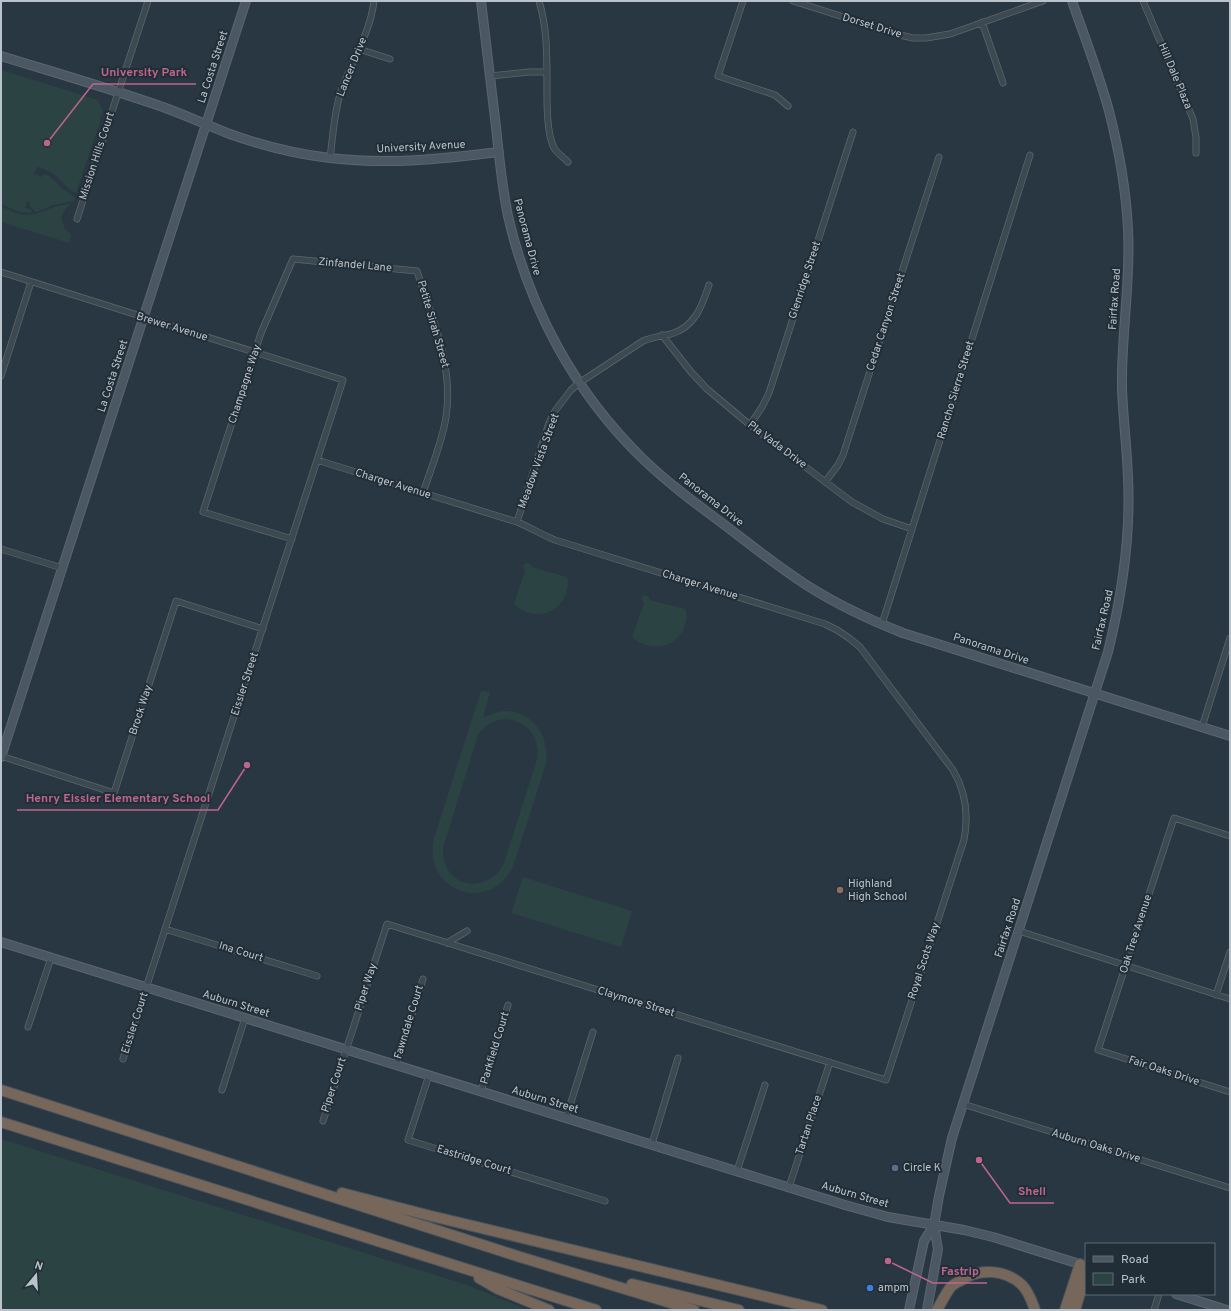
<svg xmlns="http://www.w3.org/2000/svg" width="1231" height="1311" font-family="Overpass,sans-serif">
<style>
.green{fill:#2b4342;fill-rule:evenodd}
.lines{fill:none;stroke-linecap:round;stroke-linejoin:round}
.street-casing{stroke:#5b666f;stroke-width:7}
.secondary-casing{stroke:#5b666f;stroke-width:10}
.highway-casing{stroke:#48535c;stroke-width:12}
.street{stroke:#3d4951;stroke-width:5.5}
.secondary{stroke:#4b5864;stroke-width:8}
.highway{stroke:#77675b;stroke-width:10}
.education-dot{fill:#8d6e63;stroke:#222e37;stroke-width:1.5}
.service-dot{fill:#5c6f8a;stroke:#222e37;stroke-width:1.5}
.shop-dot{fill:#3f7fe0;stroke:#222e37;stroke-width:1.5}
.labels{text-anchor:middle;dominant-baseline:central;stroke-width:4;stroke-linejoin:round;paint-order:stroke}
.street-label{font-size:11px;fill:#bac3cb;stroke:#222e37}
.poi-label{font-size:11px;fill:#bac3cb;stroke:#222e37;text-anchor:start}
.leader{fill:none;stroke:#be658d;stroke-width:1.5}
.callout-dot{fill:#be658d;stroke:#222e37;stroke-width:1.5}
.callout-label{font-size:12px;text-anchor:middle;font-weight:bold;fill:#be658d;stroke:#222e37;stroke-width:4;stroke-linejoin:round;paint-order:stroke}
</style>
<rect width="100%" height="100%" fill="#293742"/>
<path class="green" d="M1,70L98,100L103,111L101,116H100L101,119L76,193C69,190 65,185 60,180C54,173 46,169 37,167L34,174L42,177L43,175L46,174C54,179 59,186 67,192C70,194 72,195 75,198L74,201L53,205L36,212L29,206L30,203L27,202L25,208L30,209L32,213C21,213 11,209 1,204Z
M69,204L70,205L66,208L61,218L65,229L72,235L69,243L1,222V206L15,213L24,215L35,214L57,206Z
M526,563L531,564L532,567L567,577C569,584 568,591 564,598C554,617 529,619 514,604L525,571L523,566Z
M644,595L649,597L650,600L685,609C687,614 687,620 685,625C678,649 649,653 632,637L644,603L641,599Z
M481,691L490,692L483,718C489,715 496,712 503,711C534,710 552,739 545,767L513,867C488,915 422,891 434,838ZM504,719C526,720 541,737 537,759L504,863C487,897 441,887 443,848L478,735C485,725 492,721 504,719Z
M523,877L632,911L621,947L511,913Z
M1,1139L467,1285L528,1310H1Z"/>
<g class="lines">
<g class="street-casing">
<path id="street" d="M539,1C547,27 547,54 547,81C547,99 546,132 554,148C557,153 564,158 568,162
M743,1L718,76L775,95L788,106
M793,1L900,35L913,38H926L950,34L1043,1
M1143,1L1193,119L1196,137V153
M982,22L1003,83
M359,49L390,59
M490,76L529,72H547
M330,158C333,136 334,112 341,91C352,60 370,34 374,1
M77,219L148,1
M1,272L343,380L123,1059
M662,335L691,372L707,389L750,425L852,502L883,519L912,529
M1,376L31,282
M750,425L762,407L769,393L853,132
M317,460L517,522C530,527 542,535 555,540L825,624L837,630L849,638L860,647L953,770C966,792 969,814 964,840L886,1080L387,924L323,1121
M825,482L838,465L843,455L939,157
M517,522L549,423L555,411L571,390L579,383L643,341C652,337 661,336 671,334C695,327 702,306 709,285
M292,539L203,512L261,333L293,259L417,271C432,318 454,366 446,417C442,443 431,468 423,493
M1,549L62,568
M882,624L1030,155
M1202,727L1230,638
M1,756L114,793L176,601L263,629
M1230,836L1174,818L1098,1050L1230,1092
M165,929L317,976
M1019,931L1230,999
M447,943L467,931
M1216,995L1230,952
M28,1027L51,958
M396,1065L423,979
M429,1075L408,1140L605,1201
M222,1090L245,1018
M481,1091L508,1005
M963,1104L1230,1188
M566,1118L593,1032
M652,1144L678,1058
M737,1171L765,1085
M789,1187L830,1062
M1154,1310L1159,1294"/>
</g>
<g class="secondary-casing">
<path id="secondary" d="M481,1C486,43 491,85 496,127C499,157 502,187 508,216C529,308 575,393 643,459C668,483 695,503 722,523C751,545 778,567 808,586C838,605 870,620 903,633L1230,736
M1,56C53,72 105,87 157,105C181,113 204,124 227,133C260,145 295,154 330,158C387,165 442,159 499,152
M1,757L246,1
M1,942L845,1205L888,1217L964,1230L993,1237L1086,1266
M1176,1294L1227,1310
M909,1310L924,1241L934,1225
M927,1310L938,1249L934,1225L939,1196L952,1138L1108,652C1122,595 1131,537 1128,478C1127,448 1123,418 1122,388C1121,335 1131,282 1128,229C1126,189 1119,150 1109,111C1099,74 1085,38 1072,1"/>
</g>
<g class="highway-casing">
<path id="highway" d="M1,1090L517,1256L694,1310
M1,1122L596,1310
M342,1193L427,1215L822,1310
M479,1278L498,1289L549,1310
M632,1284L739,1310
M937,1310C941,1303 945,1295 950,1288C952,1285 956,1283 960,1281C979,1268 1005,1269 1022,1285C1029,1292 1032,1302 1035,1310
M1065,1310L1080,1264
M1075,1310L1086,1273"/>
</g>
<use href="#street" class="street"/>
<use href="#secondary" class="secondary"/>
<use href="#highway" class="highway"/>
</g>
<circle class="education-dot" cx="840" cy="890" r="4"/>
<circle class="service-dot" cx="895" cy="1168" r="4"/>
<circle class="shop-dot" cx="870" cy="1288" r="4"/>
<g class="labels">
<g class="street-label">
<text transform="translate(872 26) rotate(17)">Dorset Drive</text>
<text transform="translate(213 67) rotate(-72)">La Costa Street</text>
<text transform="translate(352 67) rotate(-68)">Lancer Drive</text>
<text transform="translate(1175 76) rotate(67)">Hill Dale Plaza</text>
<text transform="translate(421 147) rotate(-3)">University Avenue</text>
<text transform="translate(97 156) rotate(-72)">Mission Hills Court</text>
<text transform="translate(527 237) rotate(75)">Panorama Drive</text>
<text transform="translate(355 265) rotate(5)">Zinfandel Lane</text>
<text transform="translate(805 280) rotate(-72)">Glenridge Street</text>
<text transform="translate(1115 299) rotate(-86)">Fairfax Road</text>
<text transform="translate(886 322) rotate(-72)">Cedar Canyon Street</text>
<text transform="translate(433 324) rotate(74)">Petite Sirah Street</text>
<text transform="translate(172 327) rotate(17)">Brewer Avenue</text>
<text transform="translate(113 376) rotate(-72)">La Costa Street</text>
<text transform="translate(245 384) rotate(-72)">Champagne Way</text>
<text transform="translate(956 390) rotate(-73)">Rancho Sierra Street</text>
<text transform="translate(777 445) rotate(37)">Pla Vada Drive</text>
<text transform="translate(539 461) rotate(-70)">Meadow Vista Street</text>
<text transform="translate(393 484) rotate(17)">Charger Avenue</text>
<text transform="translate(711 500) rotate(38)">Panorama Drive</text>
<text transform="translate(700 585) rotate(17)">Charger Avenue</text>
<text transform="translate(1103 620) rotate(-77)">Fairfax Road</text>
<text transform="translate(991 649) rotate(18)">Panorama Drive</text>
<text transform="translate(245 684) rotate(-72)">Eissler Street</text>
<text transform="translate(141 710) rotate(-72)">Brock Way</text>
<text transform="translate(1008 928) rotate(-72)">Fairfax Road</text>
<text transform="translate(1136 934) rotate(-72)">Oak Tree Avenue</text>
<text transform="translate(241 952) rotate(17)">Ina Court</text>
<text transform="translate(924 961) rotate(-72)">Royal Scots Way</text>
<text transform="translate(366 987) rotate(-72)">Piper Way</text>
<text transform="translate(636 1002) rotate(17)">Claymore Street</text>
<text transform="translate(236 1004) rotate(17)">Auburn Street</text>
<text transform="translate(409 1022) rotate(-73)">Fawndale Court</text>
<text transform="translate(135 1023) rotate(-72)">Eissler Court</text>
<text transform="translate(495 1048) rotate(-73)">Parkfield Court</text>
<text transform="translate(1164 1071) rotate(18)">Fair Oaks Drive</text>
<text transform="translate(334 1085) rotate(-72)">Piper Court</text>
<text transform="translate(545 1100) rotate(17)">Auburn Street</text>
<text transform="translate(809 1125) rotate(-72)">Tartan Place</text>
<text transform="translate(1096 1146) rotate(17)">Auburn Oaks Drive</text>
<text transform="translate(474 1160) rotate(17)">Eastridge Court</text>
<text transform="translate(855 1195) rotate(16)">Auburn Street</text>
</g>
<g class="poi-label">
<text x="848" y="884">Highland<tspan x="848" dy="13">High School</tspan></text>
<text x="903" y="1168">Circle K</text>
<text x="878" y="1288">ampm</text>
</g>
</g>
<path class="leader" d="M47 143L93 84H196M247 765L218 810H17M979 1160L1010 1203H1054M888 1261L933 1283H987"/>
<g class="callout-dot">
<circle cx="47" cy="143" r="4"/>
<circle cx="247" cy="765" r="4"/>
<circle cx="979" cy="1160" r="4"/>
<circle cx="888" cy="1261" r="4"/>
</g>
<g class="callout-label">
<text x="144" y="76">University Park</text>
<text x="118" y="802">Henry Eissler Elementary School</text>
<text x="1032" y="1195">Shell</text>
<text x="960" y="1275">Fastrip</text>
</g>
<rect width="1231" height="1311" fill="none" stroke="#bac3cb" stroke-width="4"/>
<rect x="1085" y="1243" width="130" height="52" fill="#222e37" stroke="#5f6a72"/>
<rect x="1093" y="1256" width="20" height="6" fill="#4b5864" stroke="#5f6a72"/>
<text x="1121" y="1263" font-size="12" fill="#bac3cb">Road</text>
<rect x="1093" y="1273" width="20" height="12" fill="#2b4342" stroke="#5f6a72"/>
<text x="1121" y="1283" font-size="12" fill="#bac3cb">Park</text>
<g transform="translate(36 1275) rotate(18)" stroke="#222e37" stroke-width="3" paint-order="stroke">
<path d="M0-3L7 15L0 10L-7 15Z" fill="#bac3cb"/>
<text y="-6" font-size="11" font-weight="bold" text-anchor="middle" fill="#bac3cb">N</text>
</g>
</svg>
